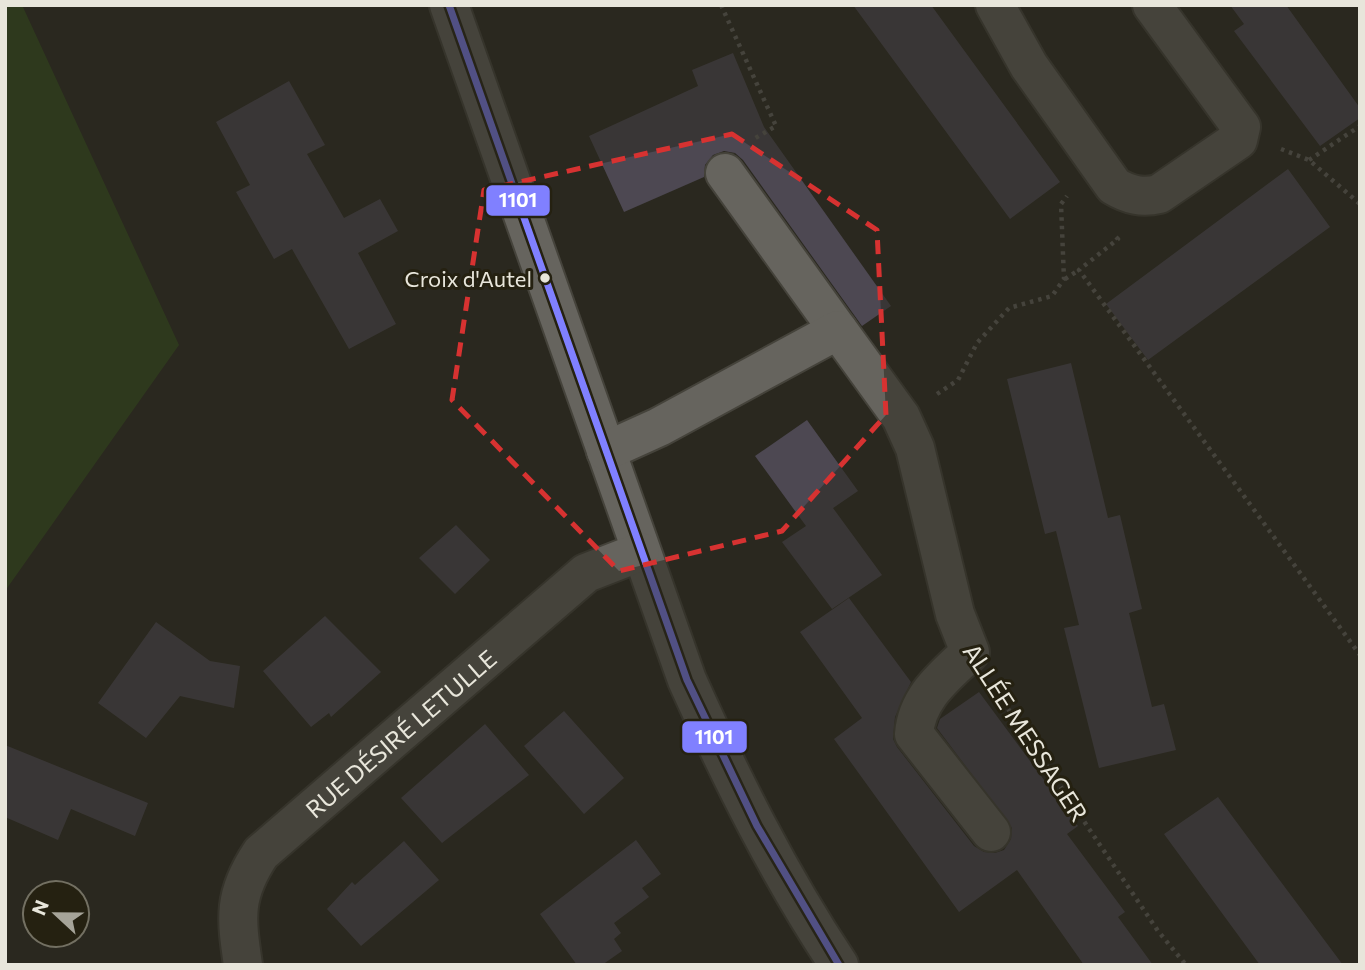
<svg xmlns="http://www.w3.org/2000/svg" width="1365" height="970" font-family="Commissioner,sans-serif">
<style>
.green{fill:#344f1b}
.building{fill:#4d4852}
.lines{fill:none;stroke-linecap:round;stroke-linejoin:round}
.minor-casing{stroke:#45433b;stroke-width:42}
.path{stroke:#67655f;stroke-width:4.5;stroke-dasharray:3.5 5;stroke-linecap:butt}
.minor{stroke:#66645e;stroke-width:38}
.bus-1-casing{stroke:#252111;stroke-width:12}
.bus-1{stroke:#8080ff;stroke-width:7}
.marked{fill:none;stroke:#d73231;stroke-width:5;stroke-dasharray:14 9;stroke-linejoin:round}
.bus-dot{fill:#e8e6db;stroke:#252111;stroke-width:2.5}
.labels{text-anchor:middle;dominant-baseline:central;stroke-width:6;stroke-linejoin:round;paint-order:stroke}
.bus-label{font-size:22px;fill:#e8e6db;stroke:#252111;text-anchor:end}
.street-label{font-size:24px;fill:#e8e6db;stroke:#252111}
.line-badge{stroke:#252111;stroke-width:2.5}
.badge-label{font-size:19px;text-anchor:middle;font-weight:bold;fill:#fff}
</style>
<rect width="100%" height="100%" fill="#2a281f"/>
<path class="green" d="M5,5H22L179,345L5,591Z"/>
<path class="building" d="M853,5H931L1060,182L1010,219Z
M1230,5H1286L1360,108V118L1320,146L1234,31L1244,24Z
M733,53L764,127L891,306L862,326L743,160L735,153L724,151L713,155L705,165L704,177L624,212L589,136L698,86L692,70Z
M289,81L325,145L307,154L344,218L380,199L398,231L358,253L396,324L349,349L292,249L274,259L236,192L250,185L216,122Z
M1288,169L1330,227L1148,360L1106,304Z
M1071,363L1108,518L1120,515L1142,609L1129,613L1152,707L1164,704L1176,750L1099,768L1064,628L1079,625L1056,531L1045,534L1007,379Z
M807,420L858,491L820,517L833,508L882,575L832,609L782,542L806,526L755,456Z
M456,525L490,560L455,594L419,558Z
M849,598L911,682L895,717L893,739L897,747L974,846L984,852L995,853L1004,850L1011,839L1012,828L937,728L940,719L979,692L1078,826L1067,834L1125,912L1118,917L1153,965H1084L1017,870L959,912L834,739L862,718L800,632Z
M325,616L381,672L331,717L329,713L311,727L263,671Z
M156,622L210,661L240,666L234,708L180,696L146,738L98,703Z
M564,711L624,778L584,814L524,746Z
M485,724L529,775L442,843L401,798Z
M5,745L148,803L135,836L71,809L58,840L5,817Z
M1218,797L1269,866L1343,965H1260L1164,834Z
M636,840L661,874L642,888L649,897L614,923L621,933L614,939L622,951L602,965H577L540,914Z
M404,841L439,880L361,946L327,909L352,882L355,885Z"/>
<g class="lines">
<g class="minor-casing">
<g id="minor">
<path d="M449,5L687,680C731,778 779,875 839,965"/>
<path d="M995,5L1029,66L1114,186C1129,195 1142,198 1159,194L1238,140L1241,127L1152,5"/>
<path d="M725,173L838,330"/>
<path d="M606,451L659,427L838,330L901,417L915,448L955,614L970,652C944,677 917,697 914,734L991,832"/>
<path id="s1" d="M243,965C236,917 233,895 261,853L586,573L640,552"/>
</g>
</g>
<path class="path" d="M721,5L776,126L752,140
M1281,149L1309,160L1360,204
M1309,160L1360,126
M1116,237L1118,239L1079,270L1360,655
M1065,279L1079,270
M937,394L958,380L977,343L1009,308L1052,296L1064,279L1061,204L1067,196
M994,688L1158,931L1186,965"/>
<use href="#minor" class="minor"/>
<g class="bus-1-casing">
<path id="bus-1" d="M449,5L687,680L757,826L839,965"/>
</g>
<use href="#bus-1" class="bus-1"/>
</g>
<path d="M0 0H1365V970H0ZM732,134L877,230L886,415L782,531L619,571L452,400L484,190Z" fill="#2a281f" fill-opacity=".55" fill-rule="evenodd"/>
<path class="marked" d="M732,134L877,230L886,415L782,531L619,571L452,400L484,190Z"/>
<circle class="bus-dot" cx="545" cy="278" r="6"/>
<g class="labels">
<g class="bus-label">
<text x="532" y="278">Croix d'Autel</text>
</g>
<g class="street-label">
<text stroke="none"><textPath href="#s1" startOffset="301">RUE DÉSIRÉ LETULLE</textPath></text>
<text transform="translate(1026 732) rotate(57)">ALLÉE MESSAGER</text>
</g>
</g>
<g class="line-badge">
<rect x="485" y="184" width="66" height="33" rx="7" fill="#8080ff"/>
<rect x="681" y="720" width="67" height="34" rx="7" fill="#8080ff"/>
</g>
<g class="badge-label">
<text x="518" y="207">1101</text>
<text x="714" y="744">1101</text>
</g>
<rect width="1365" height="970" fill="none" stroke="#e8e6db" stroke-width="14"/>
<g transform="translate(56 914) rotate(292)"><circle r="33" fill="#252111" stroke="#737062" stroke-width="2"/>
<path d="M0-5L12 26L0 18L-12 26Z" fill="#a6a499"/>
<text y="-10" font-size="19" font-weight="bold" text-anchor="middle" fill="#e8e6db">N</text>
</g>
</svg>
